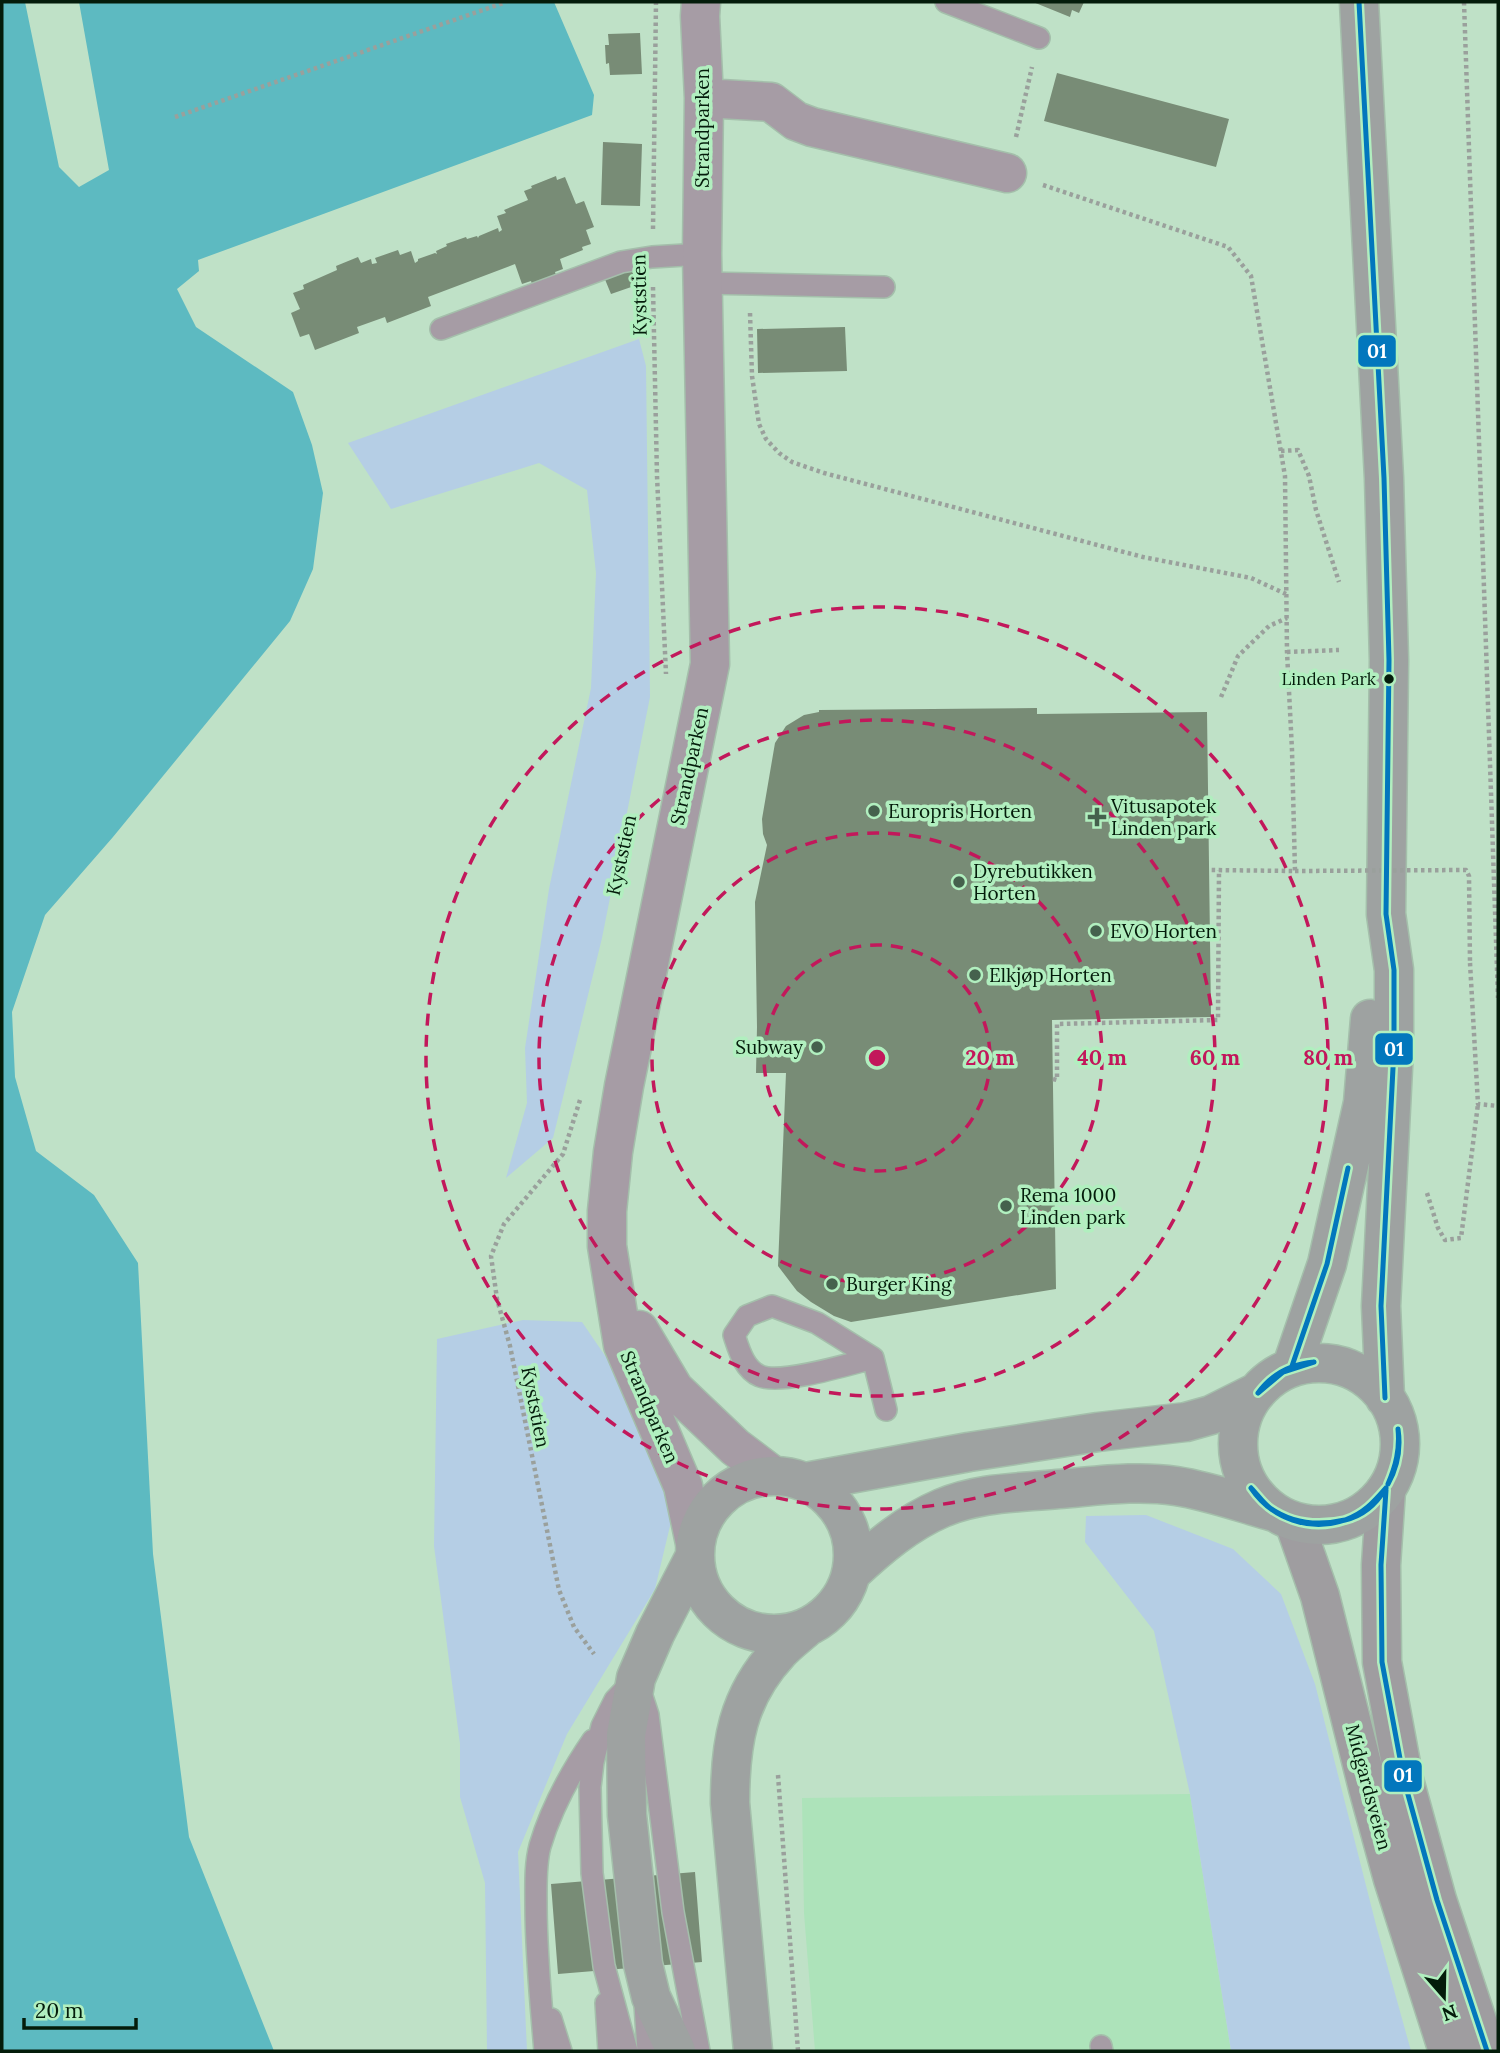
<svg xmlns="http://www.w3.org/2000/svg" width="1500" height="2053" font-family="Lora,serif">
<style>
.built{fill:#ade3ba}
.green{fill:#b5cee5}
.water{fill:#5dbac1}
.building{fill:#788c76}
.lines{fill:none;stroke-linecap:round;stroke-linejoin:round}
.lane-casing{stroke:#a4bfab;stroke-width:24}
.street-casing{stroke:#a4bfab;stroke-width:41}
.primary-casing{stroke:#a4bfab;stroke-width:41}
.highway-casing{stroke:#a4bfab;stroke-width:41}
.path{stroke:#9aa09c;stroke-width:4.5;stroke-dasharray:3.5 3.5;stroke-linecap:butt}
.lane{stroke:#a69ca5;stroke-width:21}
.street{stroke:#a69ca5;stroke-width:38}
.primary{stroke:#9f9da0;stroke-width:38}
.highway{stroke:#9ea2a1;stroke-width:38}
.path-bridge{stroke:#9aa09c;stroke-width:4.5;stroke-dasharray:3.5 3.5;stroke-linecap:butt}
.bus-1-casing{stroke:#b1efbf;stroke-width:10}
.bus-1{stroke:#0277bd;stroke-width:5}
.ring{fill:none;stroke:#c2185b;stroke-width:3.5;stroke-dasharray:12 9}
.bus-dot{fill:#041c0b;stroke:#b1efbf;stroke-width:2.5}
.poi-dot{fill:#45614d;stroke:#b1efbf;stroke-width:2.5}
.labels{text-anchor:middle;dominant-baseline:central;stroke-width:7;stroke-linejoin:round;paint-order:stroke}
.bus-label{font-size:17px;fill:#041c0b;stroke:#b1efbf;text-anchor:end}
.street-label{font-size:19px;fill:#041c0b;stroke:#b1efbf}
.poi-label{font-size:19px;fill:#041c0b;stroke:#b1efbf;text-anchor:start}
.centre{fill:#c2185b;stroke:#b1efbf;stroke-width:3.5}
.ring-label{font-size:21px;text-anchor:middle;font-weight:bold;fill:#c2185b;stroke:#b1efbf;stroke-width:7;stroke-linejoin:round;paint-order:stroke}
.line-badge{stroke:#b1efbf;stroke-width:2.5}
.badge-label{font-size:19px;text-anchor:middle;font-weight:bold;fill:#fff}
</style>
<rect width="100%" height="100%" fill="#bfe1c7"/>
<path class="built" d="M1190,1794L1231,2051H815L804,1913L802,1798Z"/>
<path class="green" d="M639,339L646,366L650,697L602,938L553,1138L506,1178L527,1103L525,1048L549,889L591,688L596,573L587,490L539,463L391,509L348,443Z
M523,1320L582,1322L642,1410L675,1505L655,1589L567,1734L518,1852L527,2051H487L485,1883L460,1797V1744L434,1546L437,1339Z
M1146,1515L1233,1549L1281,1594L1315,1684L1376,1925L1411,2051H1231L1190,1794L1154,1631L1085,1542L1086,1516Z"/>
<path class="water" d="M2,2H25L59,167L79,187L109,170L79,2H554L594,95L592,115L198,260L199,271L177,289L196,327L293,392L312,445L323,493L313,569L290,621L113,837L45,915L12,1012L15,1077L36,1151L94,1195L138,1263L153,1554L189,1837L274,2051H2Z"/>
<path class="building" d="M1033,2H1084L1079,13L1072,10L1070,17Z
M640,33L642,74L610,75L609,63L606,64L605,45H609L608,34Z
M1057,73L1229,119L1216,167L1044,121Z
M603,142L642,144L640,206L601,205Z
M556,176L557,180L565,177L576,204L584,201L594,227L586,230L591,244L582,247L583,250L560,259L563,269L555,272L556,275L532,284L531,281L522,284L515,264L428,297L431,306L387,323L385,317L357,327L359,333L315,350L309,334L300,337L291,313L300,309L293,293L304,289L303,285L337,270L336,266L358,257L361,263L371,259L372,264L377,263L375,258L398,250L400,255L411,251L415,263L418,261V259L435,253L437,254L436,251L447,246L446,244L466,237L467,239L477,236L478,238L479,236L498,228L499,232L502,230L497,216L506,213L504,210L528,200L524,191L532,188L531,186Z
M631,268L637,285L611,294L604,277Z
M845,327L847,371L758,373L757,329Z
M1037,708V714L1207,712L1211,1017L1052,1020L1056,1289L851,1322L834,1316L811,1302L797,1291L778,1266L786,1073H756L757,1027L755,902L767,845L763,834L762,819L775,743L786,726L804,715L819,712V710Z
M695,1872L702,1962L558,1974L551,1884Z"/>
<g class="lines">
<g class="lane-casing">
<path id="lane" d="M946,2L1039,38
M703,283L884,287
M441,329L621,262L652,257L702,254
M873,1358C849,1364 782,1385 760,1376C744,1369 739,1350 734,1335L747,1316L772,1306L817,1323L873,1358L886,1410
M606,2003L609,2051
M645,2004L648,2051
M551,2019L561,2051
M1101,2046L1102,2051
M545,2051C541,2003 536,1954 536,1905C536,1886 535,1865 540,1846C551,1809 571,1772 593,1740
M627,2051L604,1966L592,1873L590,1787L593,1762L602,1726L615,1700L636,1678L648,1715L673,1912L699,2051"/>
</g>
<g class="street-casing">
<path id="street" d="M704,98L771,102L796,121L812,127L1007,173
M639,1330L674,1389L735,1447L772,1475
M695,1543L683,1486L623,1345L607,1246V1211L613,1152L624,1086L710,664L702,254L704,98L700,16L701,2"/>
</g>
<g class="primary-casing">
<path id="primary" d="M1386,1490L1381,1565L1382,1662L1404,1780L1437,1900L1487,2051
M1294,1522L1320,1596L1368,1788L1393,1879L1448,2051"/>
</g>
<g class="highway-casing">
<path id="highway" d="M1359,2L1384,478L1389,660L1386,914L1394,970V1048L1381,1306L1385,1398
M1238 1444a81 81 0 1 1 162 0a81 81 0 1 1-162 0Z
M1292,1366L1327,1264L1363,1103L1370,1019
M695 1555a79 79 0 1 1 158 0a79 79 0 1 1-158 0Z
M806,1482L969,1452L1098,1432L1186,1422L1211,1415L1257,1392
M851,1573C879,1547 907,1523 942,1508C980,1492 1018,1493 1058,1489C1097,1486 1137,1480 1176,1486C1209,1491 1242,1503 1274,1512
M676,2051L651,1997L643,1964L627,1815L626,1735L636,1678L655,1634L694,1558
M753,2051L730,1803C730,1744 737,1697 779,1652C787,1643 798,1635 807,1627"/>
</g>
<path class="path" d="M1464,2L1498,998
M175,117L506,2
M1016,137L1032,67
M1043,185L1228,247L1251,276L1285,476L1287,652L1292,750L1295,871L1210,870
M653,229L656,2
M653,287L657,476L666,674
M750,313L752,376L759,424L766,439L779,453L792,462L824,473L1143,557L1251,578L1286,594
M1281,451L1298,450L1309,476L1316,510L1339,582
M1287,652L1339,650
M1221,697L1238,656L1269,626L1287,618
M1470,963L1478,1104L1498,1106
M1053,1079L1057,1080V1024L1218,1020L1219,870
M580,1100L563,1154L504,1224L491,1256L497,1299L510,1346L559,1590L574,1627L594,1654
M1427,1193L1438,1228L1445,1240L1461,1238L1478,1104
M778,1775L798,2051"/>
<use href="#lane" class="lane"/>
<use href="#street" class="street"/>
<use href="#primary" class="primary"/>
<use href="#highway" class="highway"/>
<path class="path-bridge" d="M1295,871L1466,870L1469,876L1470,963"/>
<g class="bus-1-casing">
<path id="bus-1" d="M1359,2L1384,478L1389,660L1386,914L1394,970V1048L1381,1306L1385,1398
M1292,1366L1327,1264L1348,1168
M1258,1393C1272,1374 1291,1364 1314,1362
M1258,1393L1283,1372L1314,1362
M1388,1484C1396,1465 1400,1449 1398,1429
M1388,1484C1398,1466 1401,1449 1398,1429
M1251,1488C1257,1494 1263,1503 1270,1508C1293,1524 1319,1526 1345,1520
M1251,1488C1272,1519 1310,1532 1345,1520
M1386,1490L1381,1565L1382,1662L1404,1780L1437,1900L1487,2051
M1345,1520C1363,1514 1374,1502 1386,1488
M1345,1520C1363,1516 1377,1503 1386,1488"/>
</g>
<use href="#bus-1" class="bus-1"/>
</g>
<g class="ring">
<circle cx="877" cy="1058" r="113"/>
<circle cx="877" cy="1058" r="225"/>
<circle cx="877" cy="1058" r="338"/>
<circle cx="877" cy="1058" r="451"/>
</g>
<circle class="bus-dot" cx="1389" cy="679" r="6"/>
<g class="poi-dot">
<circle cx="874" cy="811" r="7"/>
<path d="M1093.5 806.5h7v7h7v7h-7v7h-7v-7h-7v-7h7z"/>
<circle cx="959" cy="882" r="7"/>
<circle cx="1096" cy="931" r="7"/>
<circle cx="975" cy="975" r="7"/>
<circle cx="817" cy="1047" r="7"/>
<circle cx="1006" cy="1206" r="7"/>
<circle cx="832" cy="1284" r="7"/>
</g>
<g class="labels">
<g class="bus-label">
<text x="1376" y="679">Linden Park</text>
</g>
<g class="street-label">
<text transform="translate(702 128) rotate(-90)">Strandparken</text>
<text transform="translate(639 295) rotate(-91)">Kyststien</text>
<text transform="translate(689 766) rotate(-78)">Strandparken</text>
<text transform="translate(621 855) rotate(-78)">Kyststien</text>
<text transform="translate(536 1407) rotate(79)">Kyststien</text>
<text transform="translate(650 1407) rotate(67)">Strandparken</text>
<text transform="translate(1369 1787) rotate(75)">Midgardsveien</text>
</g>
<g class="poi-label">
<text x="1111" y="806">Vitusapotek<tspan x="1111" dy="22">Linden park</tspan></text>
<text x="888" y="811">Europris Horten</text>
<text x="973" y="871">Dyrebutikken<tspan x="973" dy="22">Horten</tspan></text>
<text x="1110" y="931">EVO Horten</text>
<text x="989" y="975">Elkjøp Horten</text>
<text x="803" y="1047" text-anchor="end">Subway</text>
<text x="1020" y="1195">Rema 1000<tspan x="1020" dy="22">Linden park</tspan></text>
<text x="846" y="1284">Burger King</text>
</g>
</g>
<circle cx="877" cy="1058" r="10" class="centre"/>
<g class="ring-label">
<text x="990" y="1065">20 m</text>
<text x="1102" y="1065">40 m</text>
<text x="1215" y="1065">60 m</text>
<text x="1328" y="1065">80 m</text>
</g>
<g class="line-badge">
<rect x="1357" y="334" width="40" height="34" rx="7" fill="#0277bd"/>
<rect x="1374" y="1032" width="40" height="34" rx="7" fill="#0277bd"/>
<rect x="1383" y="1759" width="40" height="34" rx="7" fill="#0277bd"/>
</g>
<g class="badge-label">
<text x="1377" y="358">01</text>
<text x="1394" y="1056">01</text>
<text x="1403" y="1782">01</text>
</g>
<rect width="1500" height="2053" fill="none" stroke="#041c0b" stroke-width="7"/>
<g transform="translate(1444 1997) rotate(160)" stroke="#b1efbf" stroke-width="5" paint-order="stroke">
<path d="M0-5L12 26L0 18L-12 26Z" fill="#041c0b"/>
<text y="-10" font-size="19" font-weight="bold" text-anchor="middle" fill="#041c0b">N</text>
</g>
<path d="M24 2018v10h112v-10" fill="none" stroke="#041c0b" stroke-width="3.5"/>
<text x="35" y="2018" font-size="21" fill="#041c0b" stroke="#b1efbf" stroke-width="5" paint-order="stroke">20 m</text>
</svg>
